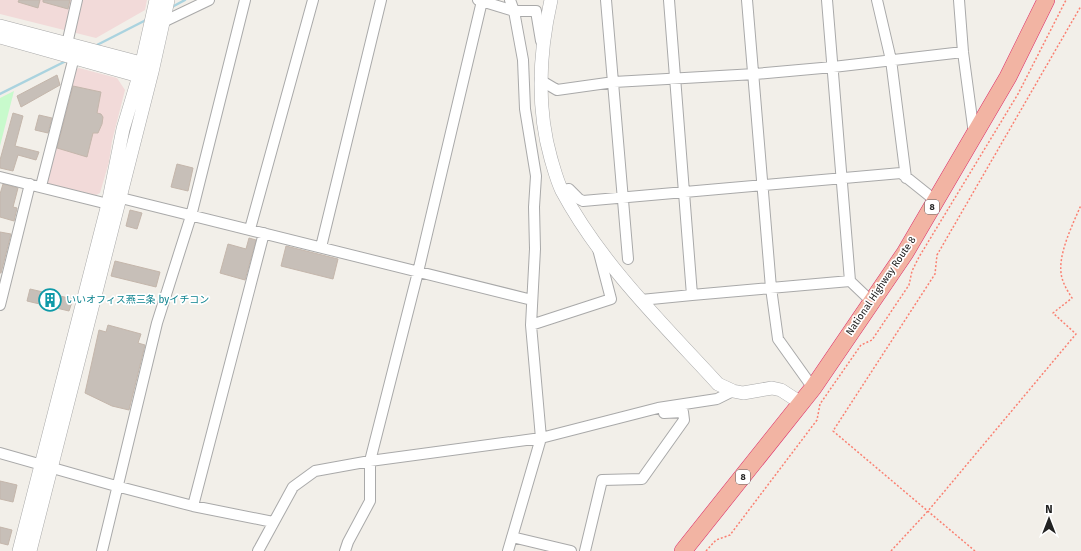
<svg xmlns="http://www.w3.org/2000/svg" width="1081" height="551" font-family="'Fira Sans','Noto Sans JP',sans-serif">
<style>
.commercial{fill:#f2dad9}
.park{fill:#c8facc}
.lines{fill:none;stroke-linecap:round;stroke-linejoin:round}
.stream{stroke:#aad3df;stroke-width:2.5}
.building{fill:#c7bfb8;stroke:#c4b6ab}
.minor-casing{stroke:#a9a9a9;stroke-width:12}
.tertiary-casing{stroke:#a9a9a9;stroke-width:14}
.trunk-casing{stroke:#dc2a67;stroke-width:18}
.path{stroke:#fa8072;stroke-width:1.5;stroke-dasharray:2 2;stroke-linecap:butt}
.minor{stroke:#fff;stroke-width:10}
.tertiary{stroke:#fff;stroke-width:13}
.trunk{stroke:#f2b4a3;stroke-width:17}
.labels{text-anchor:middle;dominant-baseline:central;stroke-width:3.5;stroke-linejoin:round;paint-order:stroke}
.shield{fill:#fff;stroke:#646464;stroke-width:1}
.shield-label{font-size:9px;font-weight:bold;fill:#222}
.street-label{font-size:10px;fill:#222;stroke:#fff}
.culture-label{font-size:10px;fill:#0d838f;stroke:#fff;text-anchor:start}
</style>
<rect width="100%" height="100%" fill="#f2efe9"/>
<path class="commercial" d="M0,0H147L145,10L96,38L0,14Z
M79,68L117,78L125,90L112,141L109,162L100,193L96,195L49,184L46,180L74,70Z"/>
<path class="park" d="M14,91L0,146V98Z"/>
<g class="lines">
<path class="stream" d="M172,7L185,0
M95,46L148,19
M0,94L66,61"/>
</g>
<path class="building" d="M19,0H40L38,8L18,2Z
M43,0H70L68,9L43,2Z
M57,75L60,85L21,107L17,96Z
M73,86L101,92L97,113L101,114L103,117L102,124L98,133H93L87,157L57,148Z
M13,113L23,116L15,146L39,152L36,160L18,155L13,171L0,168V160Z
M39,115L52,118L48,133L35,130Z
M177,164L193,168L188,191L171,187Z
M3,184L18,188L13,207L17,208L14,221L0,217V194Z
M130,210L142,213L137,229L126,226Z
M0,232L11,234L1,273H0Z
M249,238L256,240L245,280L220,273L228,244L246,249Z
M286,246L338,259L333,279L281,266Z
M115,261L160,272L156,287L111,276Z
M30,289L73,299L69,311L27,301Z
M108,325L141,334L138,343L145,345L129,410L112,406L85,393L99,330L106,332Z
M0,481L17,485L13,502L0,499Z
M0,527L12,530L8,545L0,543Z"/>
<g class="lines">
<g class="minor-casing">
<path id="minor" d="M478,0L514,11L523,60L525,109L536,176L534,207L535,249L531,325L541,438L508,551
M510,0L514,11H536L541,41
M606,0L628,259
M669,0L692,295L850,281
M747,0L771,288L778,339L813,388
M827,0L850,281L872,302
M877,0L891,60L906,178
M959,0L963,52L974,134
M163,22L209,0
M67,44L77,0
M540,80L557,90L614,82L755,74L833,67L963,52
M0,177L108,204L121,198L532,300
M41,186L74,57
M562,190L569,189L579,199L583,201L901,173L936,201
M250,229L313,0
M321,247L381,0
M641,300L692,295
M0,305L30,184
M531,325L611,299L598,249
M0,453L116,486L193,506L273,522
M193,506L264,233
M512,537L571,551
M102,551L157,323L191,216L245,0
M258,551L293,487L315,471L370,461L541,438L658,408L717,399L733,391
M345,551L348,542L370,501V461L418,272L482,1
M585,551L602,480L642,479L684,420L683,412L664,413"/>
</g>
<g class="tertiary-casing">
<path id="tertiary" d="M551,0C539,53 536,106 551,159C554,169 557,181 562,191C601,264 663,324 718,384L733,391L743,393L772,388L781,390L801,403
M0,26L141,63L148,68
M0,37L139,76L147,73
M19,551L108,204L123,129L139,76L156,0
M30,551L152,72L168,0"/>
</g>
<g class="trunk-casing">
<path id="trunk" d="M683,551L813,388L905,253L1008,77L1046,0"/>
</g>
<path class="path" d="M706,551L716,540L730,535L817,420L820,404L861,345L872,340L909,285L912,271L919,257L1018,94L1066,0
M891,551L928,511L1076,334L1053,313L1072,298C1068,292 1064,285 1062,278C1056,257 1073,224 1081,205
M975,551L833,431L935,274L937,255L1081,6"/>
<use href="#minor" class="minor"/>
<use href="#tertiary" class="tertiary"/>
<use href="#trunk" class="trunk"/>
</g>
<defs>
<g id="building-ring" transform="scale(1.15)"><circle r="9.5" fill="#fff" stroke="#0f9aa8" stroke-width="1.5"/><path d="M-4-6H4V6H1V3H-1V6H-4ZM-2.5-4.3h1.7v1.8h-1.7ZM.8-4.3h1.7v1.8H.8ZM-2.5-1h1.7V.8h-1.7ZM.8-1h1.7V.8H.8Z" fill="#0f9aa8"/></g>
</defs>
<g fill-rule="evenodd">
<use href="#building-ring" x="50" y="300"/>
</g>
<g class="labels">
<g class="shield">
<rect x="925" y="200" width="14" height="14" rx="3"/>
<rect x="736" y="470" width="14" height="14" rx="3"/>
</g>
<g class="shield-label">
<text x="932" y="207">8</text>
<text x="743" y="477">8</text>
</g>
<g class="street-label">
<text transform="translate(881 286) rotate(-56)">National Highway Route 8</text>
</g>
<g class="culture-label">
<text x="66" y="300">いいオフィス燕三条 byイチコン</text>
</g>
</g>
<g transform="translate(1049 519)" stroke="#ffffff" stroke-width="3" paint-order="stroke">
<path d="M0-3L7 15L0 10L-7 15Z" fill="#222222"/>
<text y="-6" font-size="11" font-weight="bold" text-anchor="middle" fill="#222222">N</text>
</g>
</svg>
